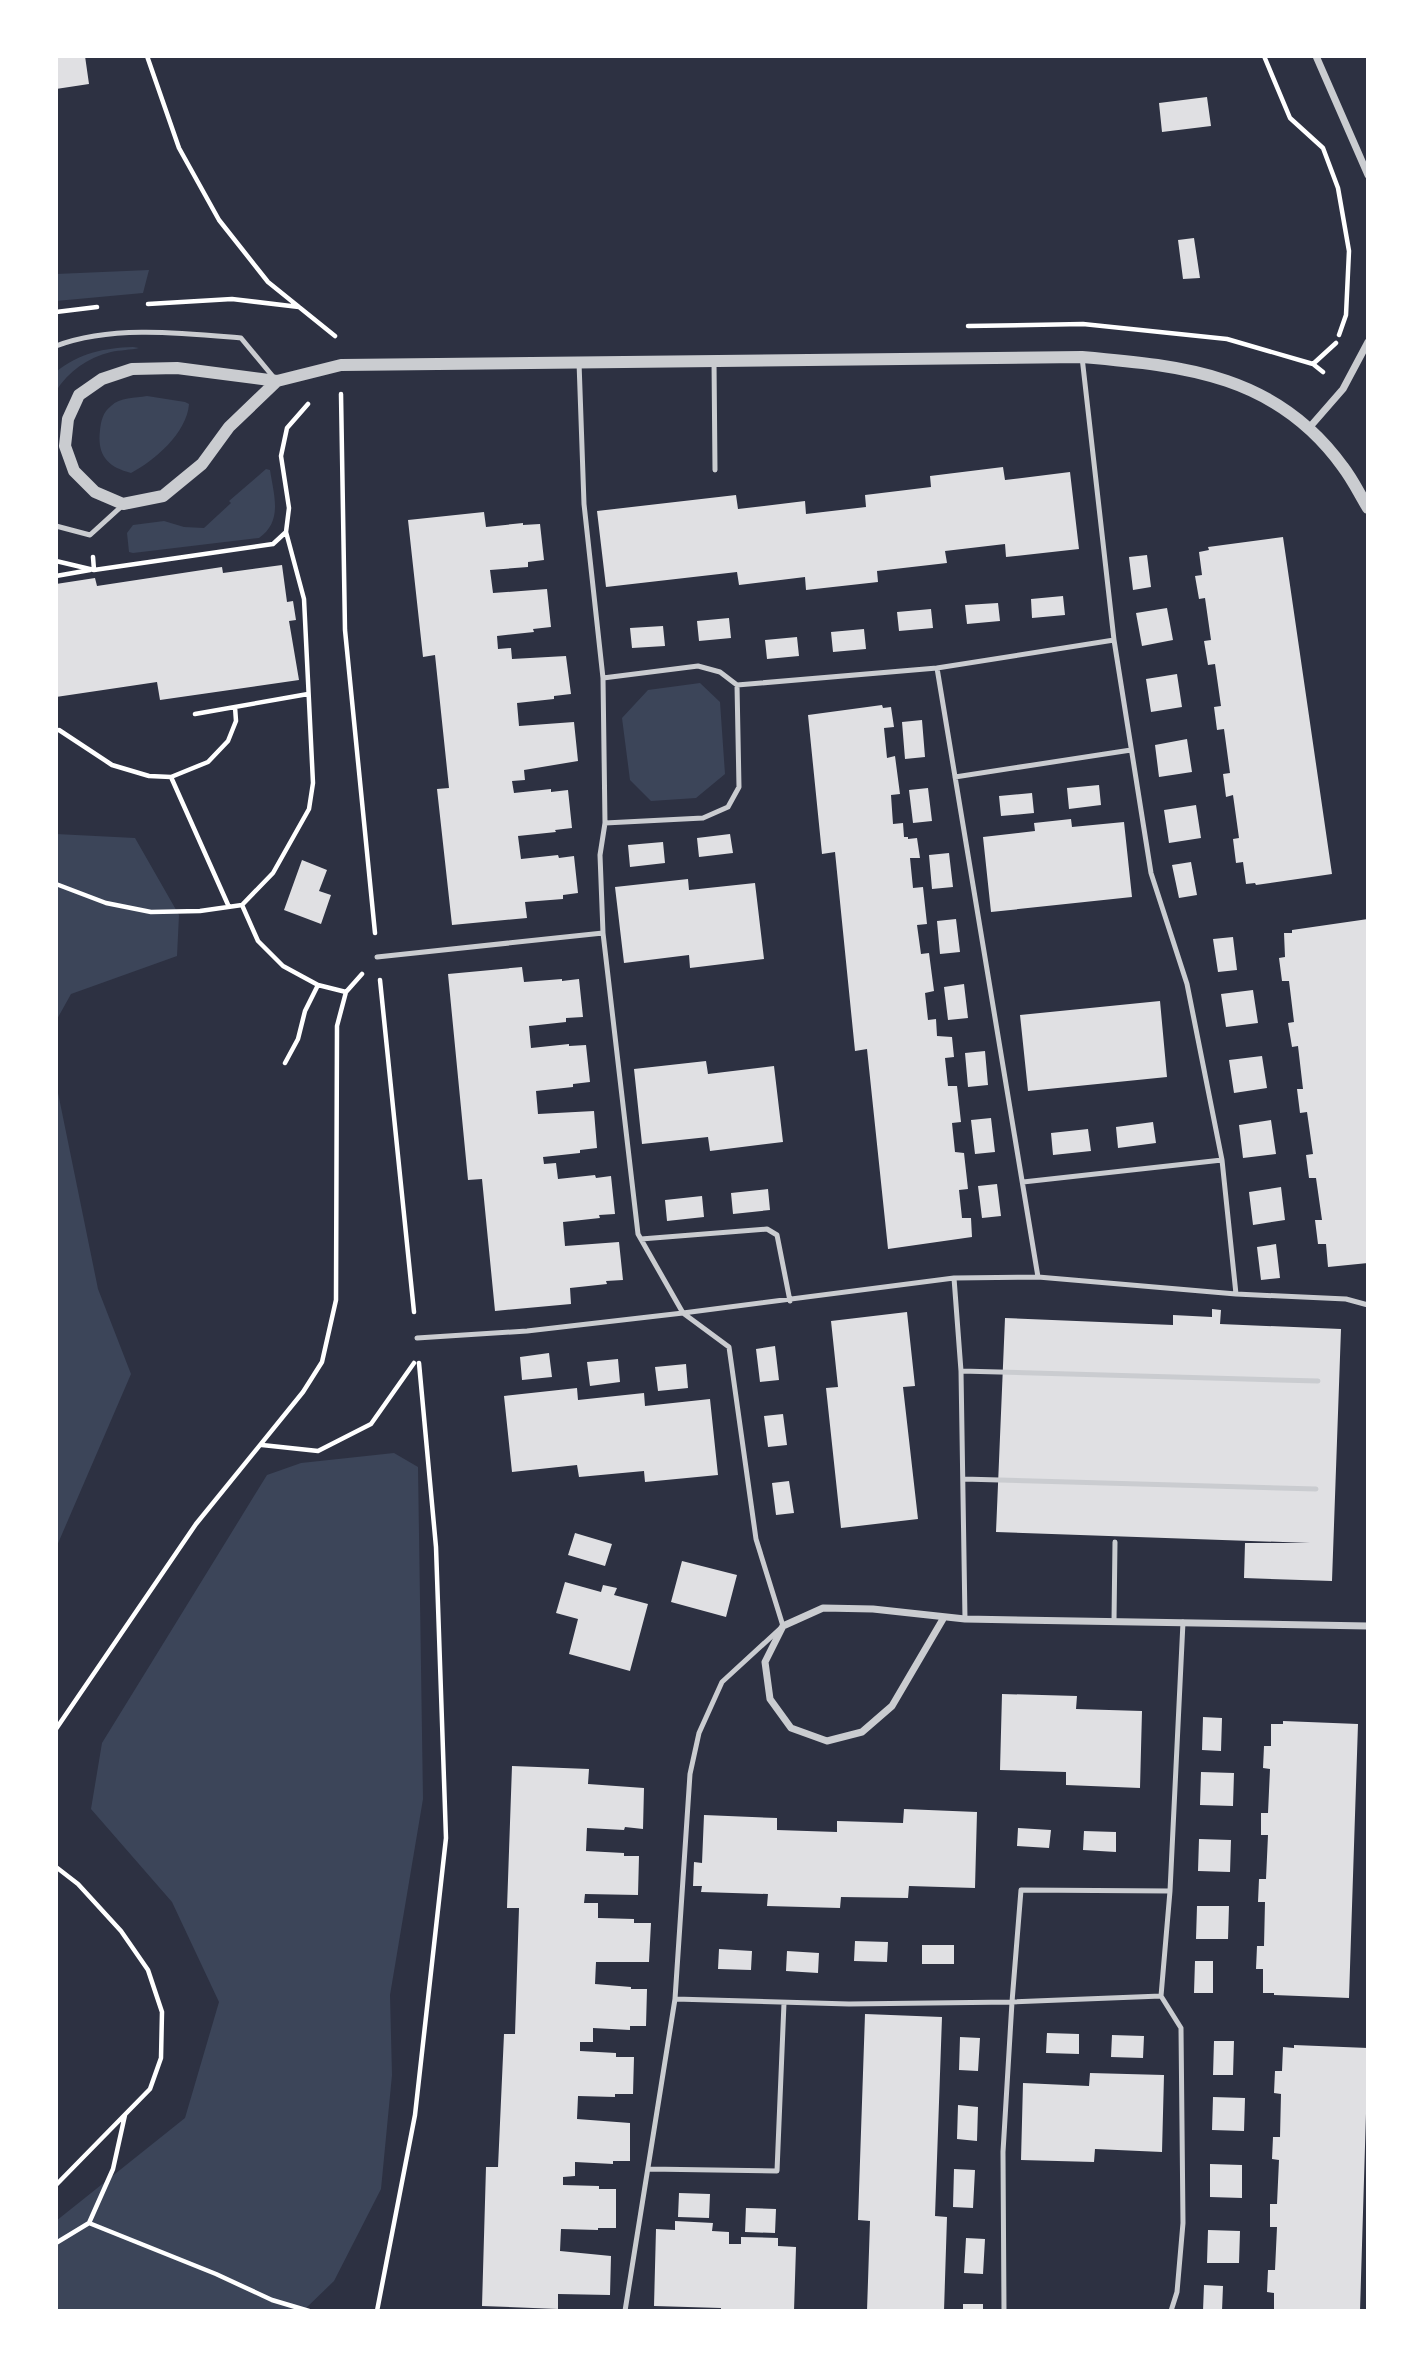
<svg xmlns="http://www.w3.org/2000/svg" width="1424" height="2367" font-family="'Asap Condensed',sans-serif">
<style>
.green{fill:#3c4559}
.building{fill:#e0e0e3}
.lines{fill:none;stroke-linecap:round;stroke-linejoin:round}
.path{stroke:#fff;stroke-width:4.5}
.service{stroke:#caccd0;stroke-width:5}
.minor{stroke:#caccd0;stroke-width:7}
.tertiary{stroke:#caccd0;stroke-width:12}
</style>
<rect width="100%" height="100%" fill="#2d3142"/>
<path class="green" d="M149,270L143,293L56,301V274Z
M133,347L139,348C131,350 120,350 111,352C87,358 69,371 56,391V372C79,353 104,348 133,347Z
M147,396L185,402L189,404C187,433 154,461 131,473C107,467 97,455 100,430C101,421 103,412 111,406C120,397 135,398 147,396Z
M266,469L270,470C274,496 283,521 259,538L133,553L129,552L127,533L133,525L164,521L184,527L204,528L231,503L229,501Z
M700,683L720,702L725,774L696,798L651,801L630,780L622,718L648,690Z
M56,834L135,838L179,915L177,956L71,994L56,1021Z
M56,1083L98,1289L131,1374L56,1548Z
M394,1453L418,1467L423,1799L390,1995L392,2075L381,2189L334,2281L303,2311H56V2221L185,2118L219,2002L172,1902L91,1809L102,1743L267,1475L301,1463Z"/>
<path class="building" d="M67,56H85L89,84L56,89V58Z
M1207,97L1211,126L1162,132L1159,103Z
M1194,238L1200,278L1183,279L1178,240Z
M1003,467L1005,480L1070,472L1079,549L1006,557L1005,544L945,551L947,563L877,571L878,582L806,590L805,577L739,585L737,572L606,587L597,511L736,495L738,509L805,501L806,514L866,507L865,495L931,487L930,476Z
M484,512L486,527L523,523V525L540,524L544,560L528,562V567L490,570L493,593L547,589L551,627L533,629L534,632L497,636L498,649L511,648L512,659L566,656L571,694L554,696V699L517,703L519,726L574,722L578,761L524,770L525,780L512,781L514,793L551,789V792L568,790L572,828L555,830L556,832L518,836L521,859L558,855L559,858L574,856L578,893L563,895V899L525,902L527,918L452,925L437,789L449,788L435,655L423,657L408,520Z
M1283,537L1332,874L1256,885L1255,883L1246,884L1243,862L1236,863L1233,839L1239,838L1233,795L1226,797L1223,774L1230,773L1224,729L1217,730L1214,707L1221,706L1215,664L1208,665L1204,641L1211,640L1205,598L1199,599L1195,576L1202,575L1199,552L1209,550L1208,547Z
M1147,555L1151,587L1133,590L1129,557Z
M282,565L287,602L293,601L296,620L289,621L299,680L160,700L157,682L56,697V584L95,578L97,586L222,567L223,573Z
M1063,596L1065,615L1032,618L1031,599Z
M998,603L1000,621L967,624L965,605Z
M1167,608L1173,640L1142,646L1136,613Z
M931,609L933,628L899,631L897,612Z
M729,618L731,638L699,641L697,621Z
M663,626L665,646L632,648L630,628Z
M864,629L866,649L833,652L831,632Z
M797,637L799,656L767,659L765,640Z
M1177,674L1182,707L1151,712L1146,679Z
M882,705L883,708L891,707L894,727L884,728L887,758L895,756L900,794L891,795L893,824L903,823L904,837H908V839L917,838L920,858H910L913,888L923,887L927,924L917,925L921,954L929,953L934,991L925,993L928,1020L936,1019L937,1036L952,1037L954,1057L945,1058L948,1086H957L961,1122L952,1123L955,1152L964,1153L968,1189L959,1190L962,1218H971L972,1237L888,1249L867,1049L855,1051L835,852L822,854L808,715Z
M922,720L925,757L905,759L902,722Z
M1187,739L1192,772L1159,777L1155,745Z
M1099,785L1101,805L1069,809L1067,788Z
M928,788L932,821L913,823L909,790Z
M1032,793L1034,813L1001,816L999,796Z
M1196,805L1201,838L1169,843L1164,810Z
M1071,819L1072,827L1124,822L1132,897L991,912L983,837L1035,831L1034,823Z
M730,834L733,853L699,857L697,838Z
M663,842L665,863L630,867L628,845Z
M949,853L953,887L932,889L929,855Z
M302,860L327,870L319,891L331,895L321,924L284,910Z
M1191,862L1197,895L1179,898L1172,865Z
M688,879L689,890L755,883L764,959L690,968L689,955L624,963L615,887Z
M956,919L960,952L940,954L937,921Z
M1368,919V1263L1328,1267L1326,1244H1318L1315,1220H1322L1316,1178H1309L1306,1155L1313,1154L1307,1112L1300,1113L1297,1089H1303L1298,1046L1292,1047L1288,1023L1294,1022L1289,981H1282L1279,958L1285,957L1284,933H1292V930Z
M1233,937L1237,970L1218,972L1213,939Z
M522,967L524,982L562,979V981L579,979L583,1017L566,1018V1022L529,1026L531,1048L569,1044V1046L586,1045L590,1082L573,1084V1087L536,1091L538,1114L594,1111L597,1148L580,1150V1153L543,1157L544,1164L556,1163L558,1179L595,1175L596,1178L611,1176L615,1214L599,1215L600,1218L563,1222L565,1246L619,1242L623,1280L606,1281L607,1284L570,1288L571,1304L495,1311L482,1179L468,1180L448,974Z
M964,984L968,1018L948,1020L944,987Z
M1253,990L1258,1023L1226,1027L1221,994Z
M1160,1001L1167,1077L1028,1091L1020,1015Z
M985,1051L988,1085L968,1087L965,1053Z
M1262,1056L1267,1088L1234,1093L1229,1060Z
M706,1061L708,1074L774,1066L783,1142L710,1151L708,1137L642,1144L634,1069Z
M991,1118L995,1152L975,1154L971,1120Z
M1271,1120L1276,1154L1243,1158L1239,1125Z
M1153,1122L1156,1143L1118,1148L1116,1127Z
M1088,1129L1091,1151L1053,1155L1051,1133Z
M997,1184L1001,1216L982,1218L978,1186Z
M1281,1187L1285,1220L1253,1225L1249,1192Z
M768,1189L770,1210L733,1214L731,1193Z
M702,1196L704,1217L667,1221L665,1200Z
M1276,1244L1280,1278L1261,1280L1257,1247Z
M1212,1309L1221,1310L1220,1324L1341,1329L1332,1581L1244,1578L1245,1543H1310L996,1532L1005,1318L1173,1325V1315L1212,1317Z
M907,1312L915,1386L903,1387L918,1519L841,1528L826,1388L838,1387L831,1321Z
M775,1346L779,1380L760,1382L756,1349Z
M549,1353L552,1377L522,1380L520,1357Z
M618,1359L620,1382L590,1386L587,1362Z
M686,1364L688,1388L658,1391L655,1367Z
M577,1388L578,1400L644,1393L645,1406L710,1399L718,1475L645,1482L644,1471L579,1477L577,1465L512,1472L504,1396Z
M783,1414L787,1445L768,1447L764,1416Z
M789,1481L794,1513L776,1515L772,1483Z
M575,1533L612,1544L605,1566L568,1555Z
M682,1561L737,1575L726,1617L671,1602Z
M565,1582L601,1592L603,1585L617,1588L614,1595L648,1604L630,1671L569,1654L578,1619L556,1613Z
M1002,1694L1077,1696L1076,1709L1142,1711L1140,1788L1066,1785V1772L1000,1770Z
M1203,1717L1222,1718L1221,1751L1202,1750Z
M1283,1721L1358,1724L1349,1998L1274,1995V1993H1263V1969H1256L1257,1946H1264L1265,1902H1258L1259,1879H1266L1268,1835H1261V1813H1268L1270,1769L1263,1768L1264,1746H1271V1724H1283Z
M512,1766L589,1769L588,1784L644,1788L643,1829L625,1827L624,1830L587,1828L586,1851L624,1853V1856H639L638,1895L585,1894L584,1903H598V1918L634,1919V1923H651L649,1962H596L595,1984L631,1987V1989H647L646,2026H630V2030L593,2028V2042H580V2051L616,2053V2057H634L633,2094H615V2097L578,2096L577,2119L630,2123V2161H613V2164L575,2162V2176L563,2177V2185L599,2186V2189H616V2228H598V2230L561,2229L560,2251L611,2256L610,2295L558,2294V2309L482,2306L486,2167H498L504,2034H515L519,1908H507Z
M1201,1772L1234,1773L1233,1806L1200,1805Z
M904,1809L977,1812L975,1888L909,1886L908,1898L841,1897L840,1908L767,1906L768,1894L701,1892L702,1886H693L694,1862L702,1863L704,1815L777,1818V1830L837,1832V1821L903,1823Z
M1018,1828L1051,1830L1049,1848L1017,1846Z
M1084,1831L1116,1832V1852L1083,1850Z
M1199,1839L1231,1840L1230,1872L1198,1871Z
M1197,1906H1229L1228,1939H1196Z
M855,1941L888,1942L887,1962L854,1961Z
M922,1945H954V1964H922Z
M719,1949L752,1951L751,1970L718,1969Z
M787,1951L819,1953L818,1973L786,1971Z
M1195,1961H1213V1993H1194Z
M865,2014L942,2017L935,2216L947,2217L944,2311H867L870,2221L858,2220Z
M1047,2033L1079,2034V2054L1046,2053Z
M1112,2035L1144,2036L1143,2058L1111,2057Z
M960,2037L980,2038L978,2071L959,2070Z
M1214,2041H1234L1233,2075H1213Z
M1294,2045L1368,2048L1360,2311H1274V2293L1267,2292L1268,2270H1275L1277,2227H1270V2204H1277L1279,2160L1272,2159L1273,2137H1280L1281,2094L1274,2093L1275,2071H1282L1283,2047L1294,2048Z
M1090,2073L1164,2075L1162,2152L1095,2149L1094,2162L1021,2160L1023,2083L1089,2086Z
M1213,2097L1245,2098L1244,2131L1212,2130Z
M958,2105L978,2107L977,2141L957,2139Z
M1210,2164L1242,2165V2198L1210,2197Z
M954,2169L975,2170L973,2208L953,2207Z
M679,2193L710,2194L709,2218L678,2217Z
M746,2208L776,2209L775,2233L745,2232Z
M675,2221L713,2223L712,2231L729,2232V2244H741V2237L778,2238V2246L796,2247L794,2311H721V2308L654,2306L656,2229L675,2230Z
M1208,2230L1240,2231L1239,2263H1207Z
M966,2238L985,2239L983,2274L964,2273Z
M1204,2285L1223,2286L1222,2311H1203Z
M963,2304H983V2311H963Z"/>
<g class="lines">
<path class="path" d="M147,56L179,148L219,220L268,282L335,336
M1264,56L1290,118L1323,148L1338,188L1349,251L1346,315L1339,335
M148,304L232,299L299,307
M56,312L97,307
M968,326L1083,324L1227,339L1313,364L1323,372
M1313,364L1336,343
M341,394L345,630L375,933
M93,557L94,570L273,544L286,532L289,508L281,456L287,428L308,404
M56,561L94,570
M56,576L90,570
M195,714L308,694
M59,730L112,765L149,776L171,777L208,762L228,741L236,721L235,707
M171,777L229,907
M56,884L106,903L151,912L200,911L242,905L273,873L309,809L313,783L304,599L286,532
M242,905L258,941L283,966L318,985L346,992
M380,980L414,1312
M285,1063L298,1039L305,1011L318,985
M262,1445L318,1451L371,1424L414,1363
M56,1729L196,1524L303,1392L322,1362L336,1300L337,1026L346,992L362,974
M56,1867L78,1884L121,1931L148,1970L162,2012L161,2058L150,2089L56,2185
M89,2223L216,2274L272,2300L309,2311
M56,2243L89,2223L113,2169L125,2115
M377,2311L415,2115L446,1838L436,1547L419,1363"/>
<path class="service" d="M56,346C111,325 183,333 241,338L275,379
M1082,357L1114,640L1151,873L1187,984L1222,1160L1236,1294
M714,361L715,470
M579,362L584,504L603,678L605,823L600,855L603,933L638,1234L683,1313L729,1347L756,1539L783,1626L722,1682L699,1733L690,1774L675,1999L625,2311
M56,526L90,535L123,505
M937,668L1038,1277
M603,678L698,666L720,672L737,685L937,668L1114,640
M955,777L1131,750
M605,823L703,818L728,807L739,787L737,685
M377,957L603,933
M1023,1182L1222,1160
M641,1239L767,1229L777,1235L790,1301
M954,1278L961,1371L965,1619
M417,1338L527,1331L683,1313L954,1278L1038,1277L1236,1294L1346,1299L1368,1305
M961,1371L1318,1381
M963,1479L1316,1489
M1114,1621L1115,1542
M1161,1996L1170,1891L1183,1622
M675,1999L849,2004L1012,2002L1021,1890L1170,1891
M648,2169L777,2171L784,2003
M1004,2311L1003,2152L1012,2002L1161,1996L1181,2028L1183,2223L1177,2292L1171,2311"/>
<path class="minor" d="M1316,56L1368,175
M1309,428L1343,389L1368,342
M943,1619L892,1706L862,1732L827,1741L791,1728L770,1699L765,1662L783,1626L823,1608L873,1609L965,1619L1368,1626"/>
<path class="tertiary" d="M277,381L229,427L202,464L163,496L123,504L95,492L74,471L65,446L68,419L79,395L102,379L132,369L177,368L277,381L341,365L1082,357C1186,366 1277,375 1343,467C1353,480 1360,495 1368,508"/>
</g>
<rect width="1424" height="2367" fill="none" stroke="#ffffff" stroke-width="116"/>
</svg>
